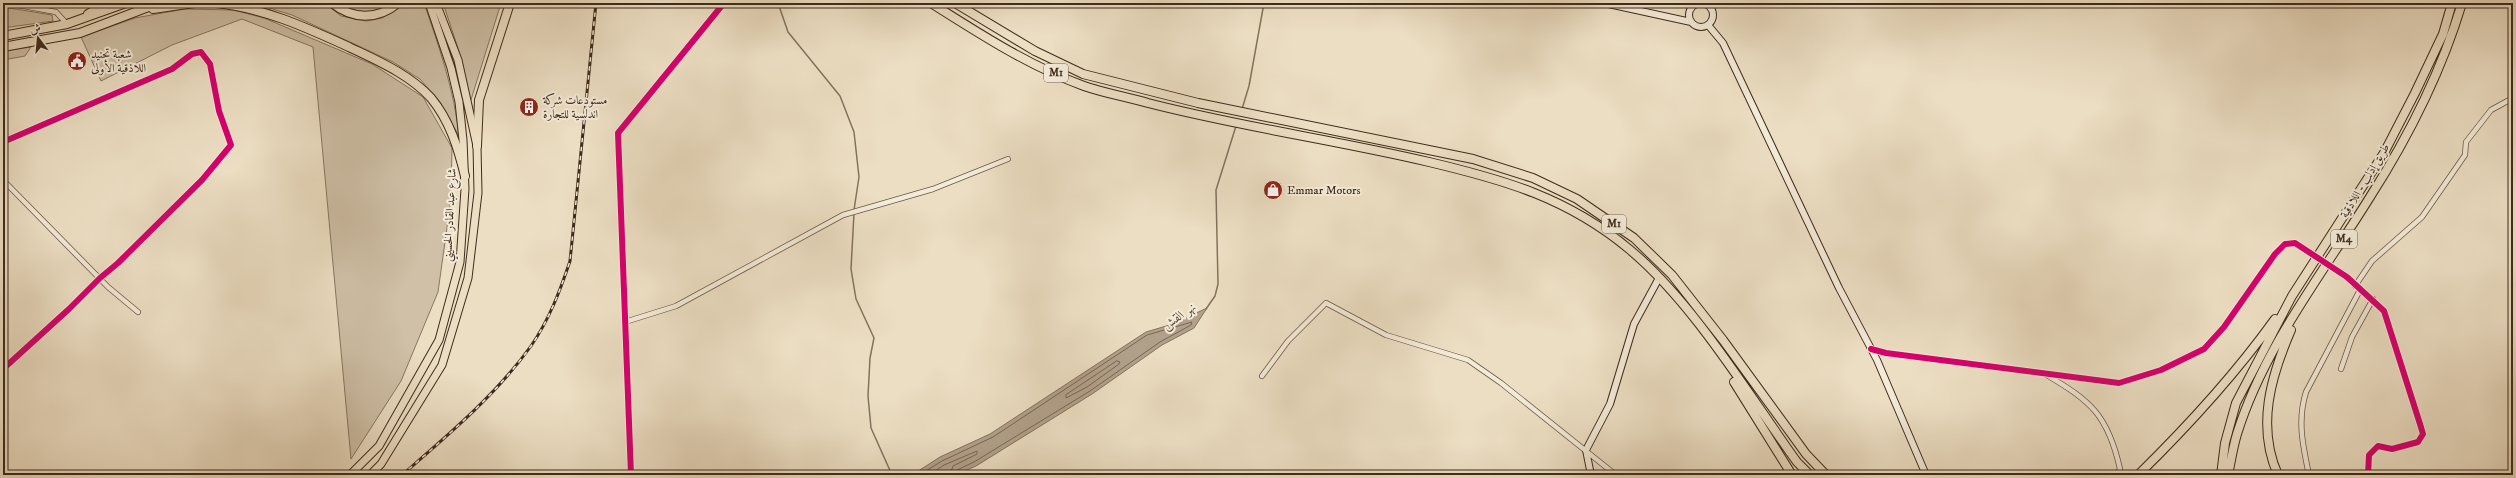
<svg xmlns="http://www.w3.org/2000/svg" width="2516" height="478" font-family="'IM FELL DW Pica',Amiri,serif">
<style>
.green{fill:#cfc0a7;stroke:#877662}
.water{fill:#b1a18a;stroke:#83725e}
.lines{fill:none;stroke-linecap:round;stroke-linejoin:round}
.shore{stroke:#786653;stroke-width:1}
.stream{stroke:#83725e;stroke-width:1.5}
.street-casing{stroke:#6a5846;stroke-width:6}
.secondary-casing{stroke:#3f2b1c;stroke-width:8}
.primary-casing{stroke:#3f2b1c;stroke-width:9}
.highway-casing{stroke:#3f2b1c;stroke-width:10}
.street{stroke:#f3ead8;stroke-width:4.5}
.secondary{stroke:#f3ead8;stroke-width:6}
.primary{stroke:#ecdec3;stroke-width:7}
.highway{stroke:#ecdec3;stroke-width:8}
.rail-casing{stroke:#3f2b1c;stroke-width:3}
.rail{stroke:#f3ead8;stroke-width:1.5;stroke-dasharray:4.5;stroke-linecap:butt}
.street-bridge-casing{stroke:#6a5846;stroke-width:6;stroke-linecap:butt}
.street-bridge{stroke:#f3ead8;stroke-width:4.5}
.cycleway-casing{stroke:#f3ead8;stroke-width:8}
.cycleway{stroke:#d6006c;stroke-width:6}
.labels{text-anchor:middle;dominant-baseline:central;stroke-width:4;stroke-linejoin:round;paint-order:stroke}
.shield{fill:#f3ead8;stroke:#756454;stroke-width:1}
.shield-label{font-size:11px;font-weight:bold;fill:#3f2b1c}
.poi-label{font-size:12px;fill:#3f2b1c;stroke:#f3ead8;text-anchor:start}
.street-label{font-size:12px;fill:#3f2b1c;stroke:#f3ead8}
.water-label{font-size:13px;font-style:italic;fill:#614e3d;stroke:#f3ead8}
</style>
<rect width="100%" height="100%" fill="#ecdec3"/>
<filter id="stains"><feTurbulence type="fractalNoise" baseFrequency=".005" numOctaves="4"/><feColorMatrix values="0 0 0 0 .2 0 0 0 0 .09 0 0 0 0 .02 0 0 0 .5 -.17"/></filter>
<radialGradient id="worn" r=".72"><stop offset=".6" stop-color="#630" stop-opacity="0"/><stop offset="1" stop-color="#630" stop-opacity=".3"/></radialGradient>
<path class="green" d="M253,3H325L341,16L366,21L382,18L404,3H424C439,47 454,89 459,136L440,102L420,79L393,62L292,15Z
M337,3H392C375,18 354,13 337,3Z
M443,3H501L470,103L459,51Z
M3,7L52,15L53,21L3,28Z
M184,9L234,10L264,18L372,64L423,97L452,148L451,199L438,292L401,381L351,459L313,47L242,19L172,45L101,81L81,37L135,18Z
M31,47L25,56L3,60V51Z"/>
<path class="water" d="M1207,308L1194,328L1162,345L1092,394L976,466L955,475H912L940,457L990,434L1146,332L1173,324Z"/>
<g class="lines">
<path class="shore" d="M1117,361L1120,362L1119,364L1087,387L1066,398V395Z
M919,475L942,461L993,437L1147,335L1192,322L1191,325L1160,342L1090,391L974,462L957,470L955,475
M929,475L944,465L977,451V454L953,466L950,475"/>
<path class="stream" d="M778,3L788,32L840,96L854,132L859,177L854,210
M1242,109L1249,86L1264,3
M854,213L851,269L856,299L874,338L870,358L868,396L871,428L892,475
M1206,309L1215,296L1218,284L1216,190L1236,126"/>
<g class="street-casing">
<path id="street" d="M7,3L56,12L67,24
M3,142L172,69L192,54L201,52L210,64L219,111L231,145L202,180L118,263L100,278L69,309L3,369
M3,180L108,287L138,312
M2347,277L2384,311L2423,434L2418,442L2392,449L2378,446L2369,455L2368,475
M2355,286L2372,261L2422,217L2465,155L2466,142L2491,110L2513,98
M625,322L676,306L843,215L933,189L1008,159
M1871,349L1886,353L2119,383L2161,370L2204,349L2224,327L2275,254L2285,244L2295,243
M2341,369L2352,337L2373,299
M2045,374C2091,401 2108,415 2120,469L2116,475
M1262,376L1288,341L1326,303L1386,335L1468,360L1501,383L1616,475
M631,475L618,133L724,3
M2309,475C2303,446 2297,421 2306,392L2360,290"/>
</g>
<g class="secondary-casing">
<path id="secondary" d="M1604,3L1691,22
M1689 15a12 12 0 1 1 24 0a12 12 0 1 1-24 0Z
M1708,25L1723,43L1839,288L1877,360L1926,475
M1591,475L1586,450L1610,404L1634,324L1659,278"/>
</g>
<g class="primary-casing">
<path id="primary" d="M350,475L379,446L439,340L460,262L465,189L463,140L459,102L451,68L429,3
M370,475L381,464L442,365L468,278L478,193L477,146L458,60L436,3"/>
</g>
<g class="highway-casing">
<path id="highway" d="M216,3C264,8 305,27 349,47C378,61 409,74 431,98C450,121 458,148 465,176
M332,3C353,20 378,20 398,3
M931,3C980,34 1029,66 1084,86C1104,93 1127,97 1148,103C1241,127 1336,140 1429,162C1505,180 1568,198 1629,249C1693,302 1748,394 1797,462L1810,475
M955,3L1035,51L1083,74L1198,103L1473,159L1533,178L1577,199L1634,238L1672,275L1723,340L1806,454L1826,475
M153,9L194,3
M88,14L108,3
M3,36L67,24L126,3
M3,47L80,33L159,3
M477,146L479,100L510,3
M1734,382L1792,475
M2138,475C2188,426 2234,376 2275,319
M2221,475L2225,443L2236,403L2292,296L2384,153L2415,93L2443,34L2452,3
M2228,475C2231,461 2233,447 2237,434C2264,347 2323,273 2370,197C2409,136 2441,73 2462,3
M2278,475C2256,426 2271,376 2291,330"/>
</g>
<use href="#street" class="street"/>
<use href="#secondary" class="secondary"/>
<use href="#primary" class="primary"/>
<use href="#highway" class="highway"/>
<g class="rail-casing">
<path id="rail" d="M402,475C447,436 496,395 531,346C549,320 560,291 570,261L596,3"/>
</g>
<use href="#rail" class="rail"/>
<g class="street-bridge-casing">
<path id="street-bridge" d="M2295,243L2347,277"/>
</g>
<use href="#street-bridge" class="street-bridge"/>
<g class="cycleway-casing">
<path id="cycleway" d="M3,142L172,69L192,54L201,52L210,64L219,111L231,145L202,180L118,263L100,278L69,309L3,369
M1871,349L1886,353L2119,383L2161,370L2204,349L2224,327L2275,254L2285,244L2295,243L2347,277L2384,311L2420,424L2423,434L2418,442L2392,449L2378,446L2369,455L2368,475
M631,475L618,133L724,3"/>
</g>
<use href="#cycleway" class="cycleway"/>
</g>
<defs>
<g id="civic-disc" transform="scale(1)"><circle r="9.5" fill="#8f2418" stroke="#f3ead8"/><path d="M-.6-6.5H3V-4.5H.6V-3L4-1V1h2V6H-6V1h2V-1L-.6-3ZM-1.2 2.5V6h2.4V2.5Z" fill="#fff"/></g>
<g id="building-disc" transform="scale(1)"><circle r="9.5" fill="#8f2418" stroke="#f3ead8"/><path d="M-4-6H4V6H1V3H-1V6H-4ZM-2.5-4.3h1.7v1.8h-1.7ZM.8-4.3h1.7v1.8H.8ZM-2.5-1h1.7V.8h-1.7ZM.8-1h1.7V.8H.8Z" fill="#fff"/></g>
<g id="shop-disc" transform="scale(1)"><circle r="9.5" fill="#8f2418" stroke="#f3ead8"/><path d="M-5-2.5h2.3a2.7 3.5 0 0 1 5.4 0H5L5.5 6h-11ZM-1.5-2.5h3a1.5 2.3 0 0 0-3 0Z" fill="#fff"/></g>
</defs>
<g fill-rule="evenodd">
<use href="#civic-disc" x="77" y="61"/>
<use href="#building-disc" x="529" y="107"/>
<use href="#shop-disc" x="1273" y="190"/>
</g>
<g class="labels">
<g class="shield">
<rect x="1044" y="64" width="24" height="18" rx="3"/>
<rect x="1602" y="215" width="24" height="18" rx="3"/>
<rect x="2331" y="230" width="26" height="18" rx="3"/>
</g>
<g class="shield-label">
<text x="1056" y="73">M1</text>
<text x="1614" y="224">M1</text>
<text x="2344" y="239">M4</text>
</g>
<g class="poi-label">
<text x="91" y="54">شعبة تجنيد<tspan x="91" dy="14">اللاذقية الأولى</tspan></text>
<text x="543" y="100">مستودعات شركة<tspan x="543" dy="14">اندلسية للتجارة</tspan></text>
<text x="1287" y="190">Emmar Motors</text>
</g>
<g class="street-label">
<text transform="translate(2365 181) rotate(-59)">طريق إدلب - اللاذقية</text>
<text transform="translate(450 215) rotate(-87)">شارع عبد القادر الحسيني</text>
</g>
<g class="water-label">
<text transform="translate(1179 316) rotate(-34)">نهر القش</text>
</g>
</g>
<rect width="2516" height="478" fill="none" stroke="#ecdec3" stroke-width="16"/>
<rect x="4" y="4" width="2508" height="470" fill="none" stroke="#3f2b1c" stroke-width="2"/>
<rect x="8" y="8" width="2500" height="462" fill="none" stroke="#3f2b1c"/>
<g transform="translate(38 38) rotate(344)" stroke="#f3ead8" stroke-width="3" paint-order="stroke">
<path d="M0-3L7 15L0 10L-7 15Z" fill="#3f2b1c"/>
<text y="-6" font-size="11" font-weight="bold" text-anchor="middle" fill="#3f2b1c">ش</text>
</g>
<rect width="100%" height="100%" filter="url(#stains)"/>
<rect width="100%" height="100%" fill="url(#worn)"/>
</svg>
